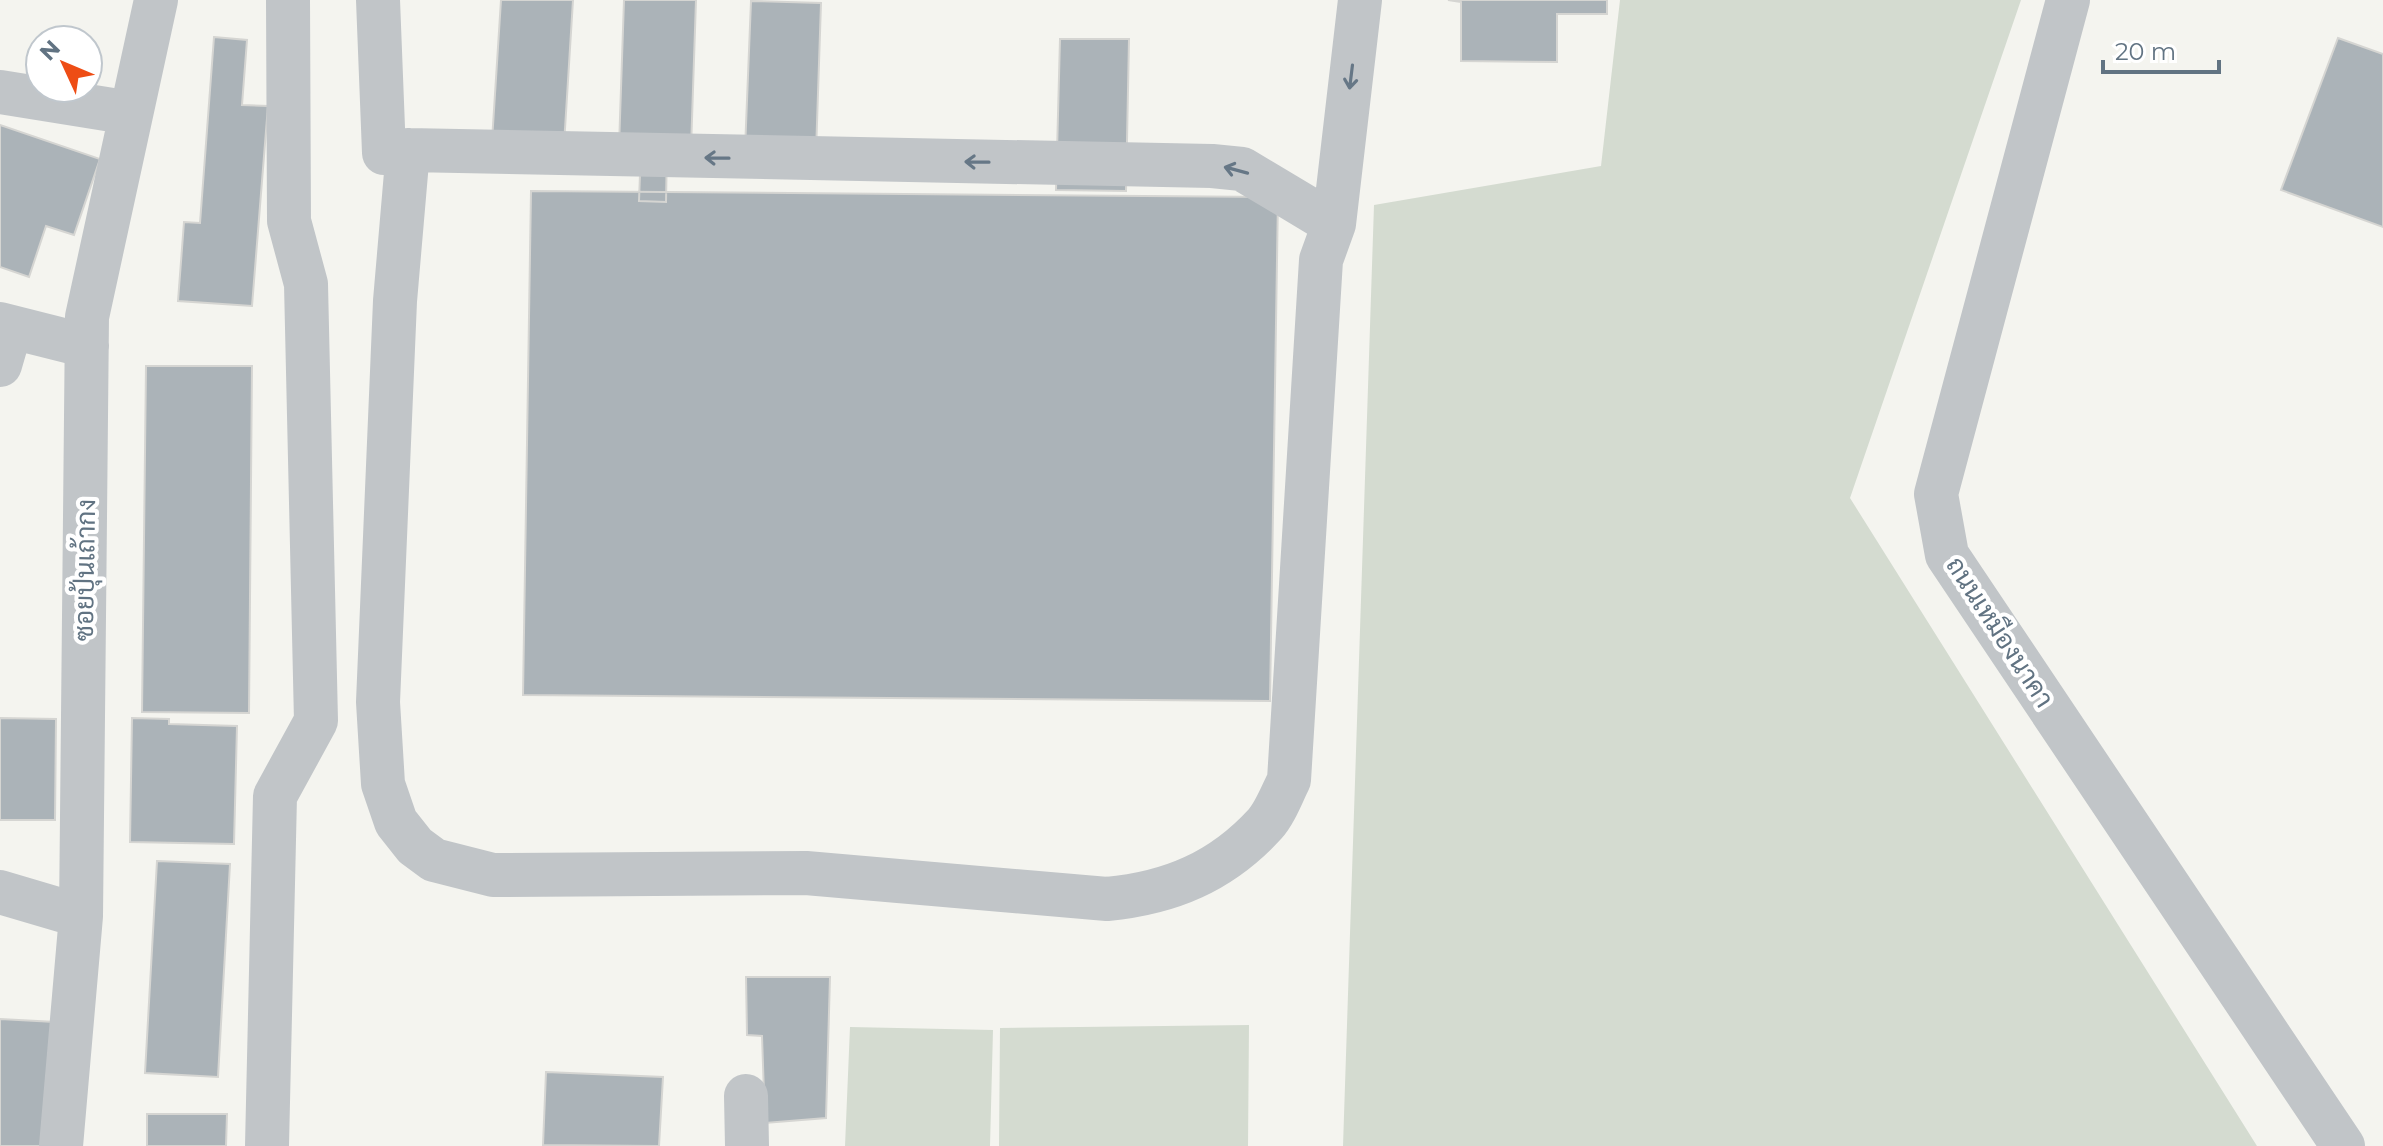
<svg xmlns="http://www.w3.org/2000/svg" width="2383" height="1146" font-family="Montserrat,Sarabun,sans-serif">
<style>
.green{fill:#d4dbd0}
.building{fill:#abb3b8;stroke:#d5d5d2;stroke-width:2}
.lines{fill:none;stroke-linecap:round;stroke-linejoin:round}
.minor{stroke:#c1c5c8;stroke-width:44}
.oneway{stroke:#667786}
.labels{text-anchor:middle;dominant-baseline:central;stroke-width:8;stroke-linejoin:round;paint-order:stroke}
.street-label{font-size:26px;fill:#617382;stroke:#fff}
</style>
<rect width="100%" height="100%" fill="#f4f4ef"/>
<path class="green" d="M1620,0H2021L1850,498L2257,1146H1343L1374,205L1601,166Z
M1249,1025L1248,1146H999L1000,1028Z
M850,1027L993,1030L990,1146H845Z"/>
<path class="building" d="M501,0H573L564,145L492,141Z
M624,0H696L691,149L667,148L666,202L639,201L641,148L619,147Z
M1448,0H1607V14H1557V62L1461,61V2Z
M751,1L821,3L816,153L745,150Z
M214,37L247,40L242,105L268,106L252,306L178,301L184,222L200,223Z
M2338,38L2383,54V227L2281,190Z
M1060,39H1129L1126,191L1056,190Z
M0,125L100,159L74,235L46,226L29,277L0,267Z
M531,191L1278,197L1270,701L523,695Z
M146,366H252L249,713L142,712Z
M0,718L56,719L55,820H0Z
M132,718L169,719V724L237,726L234,844L130,842Z
M157,861L230,864L218,1077L145,1073Z
M746,977H830L826,1118L765,1123L762,1036L747,1035Z
M0,1019L55,1022L47,1146H0Z
M546,1072L663,1077L659,1146L543,1145Z
M147,1114H227L226,1146H147Z"/>
<g class="lines">
<path class="minor" d="M378,0L384,153L408,150L1212,166L1242,169L1334,224L1360,0
M2068,0L1936,494L1947,555L2343,1146
M0,92L131,113
M408,150L395,301L378,702L383,784L396,822L415,846L434,860L493,875L806,873L1107,899C1170,893 1221,872 1265,824C1275,813 1282,794 1289,780L1321,260L1334,224
M0,324L87,346
M0,365L11,327
M0,892L81,916
M746,1096L747,1146
M61,1146L81,916L87,317L156,0
M267,1146L275,796L316,721L306,284L289,221L288,0"/>
</g>
<defs><path id="oneway-shaft" d="M-6 0H5M1.5-3L5.5 0L1.5 3" fill="none" stroke-width="1.6" stroke-linecap="round" stroke-linejoin="round" transform="scale(2)"/></defs>
<g class="oneway">
<use href="#oneway-shaft" transform="translate(1351 77) rotate(97)"/>
<use href="#oneway-shaft" transform="translate(717 158) rotate(-179)"/>
<use href="#oneway-shaft" transform="translate(977 162) rotate(-179)"/>
<use href="#oneway-shaft" transform="translate(1236 170) rotate(-165)"/>
</g>
<g class="labels">
<g class="street-label">
<text transform="translate(85 570) rotate(-89)">ซอยปุ้นเถ้ากง</text>
<text transform="translate(2000 632) rotate(57)">ถนนเหมืองนาคา</text>
</g>
</g>
<g transform="translate(64 64) rotate(314)"><circle r="38" fill="#ffffff" stroke="#c0c7cd" stroke-width="2"/>
<path d="M0-6L14 30L0 20L-14 30Z" fill="#ee4d15"/>
<text y="-12" font-size="22" font-weight="bold" text-anchor="middle" fill="#617382">N</text>
</g>
<path d="M2103 60v12h116v-12" fill="none" stroke="#617382" stroke-width="4"/>
<text x="2115" y="60" font-size="24" fill="#617382" stroke="#ffffff" stroke-width="6" paint-order="stroke">20 m</text>
</svg>
